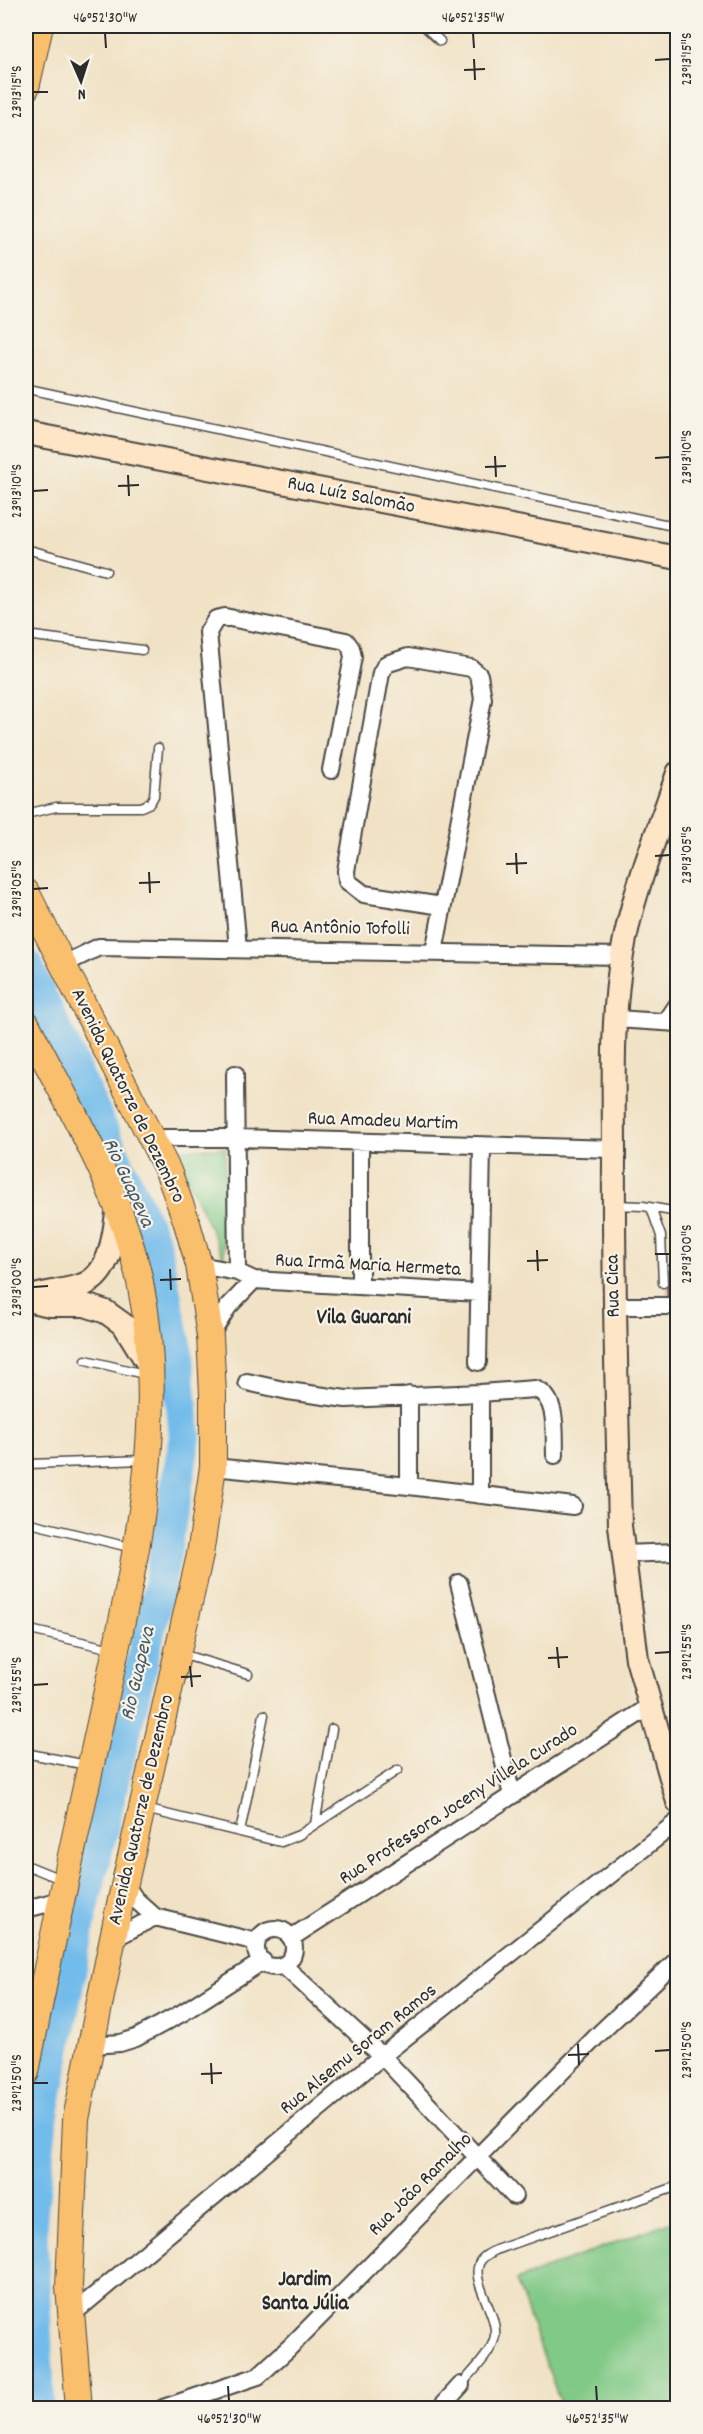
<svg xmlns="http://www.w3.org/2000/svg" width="703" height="2434" font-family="Dekko,sans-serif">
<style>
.green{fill:#81c986;stroke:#567a58;stroke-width:1.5}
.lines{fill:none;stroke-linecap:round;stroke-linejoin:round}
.river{stroke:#72bceb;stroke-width:32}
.building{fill:#e09990}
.lane-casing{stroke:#494642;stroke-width:11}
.street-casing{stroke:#494642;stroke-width:20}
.secondary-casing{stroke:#494642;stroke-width:26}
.primary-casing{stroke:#494642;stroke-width:28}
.lane{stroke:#fff;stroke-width:8}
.street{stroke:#fff;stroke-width:16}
.secondary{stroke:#fde5c5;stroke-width:22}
.primary{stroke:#f9bf6d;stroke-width:26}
.ticks{fill:none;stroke:#2b2b2b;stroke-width:2}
.labels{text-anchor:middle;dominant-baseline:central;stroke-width:4.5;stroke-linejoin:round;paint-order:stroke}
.street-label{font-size:20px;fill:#2b2b2b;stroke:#f7f3e8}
.water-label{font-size:21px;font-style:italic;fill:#405665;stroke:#f7f3e8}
.neighbourhood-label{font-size:21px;font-weight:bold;fill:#2b2b2b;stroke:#f7f3e8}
.neatline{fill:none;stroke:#2b2b2b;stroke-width:2}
.ticks-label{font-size:15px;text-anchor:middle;fill:#2b2b2b}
</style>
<rect width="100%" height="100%" fill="#f7f3e8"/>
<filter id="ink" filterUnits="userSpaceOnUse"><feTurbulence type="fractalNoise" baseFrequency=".0167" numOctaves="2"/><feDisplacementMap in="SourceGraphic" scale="12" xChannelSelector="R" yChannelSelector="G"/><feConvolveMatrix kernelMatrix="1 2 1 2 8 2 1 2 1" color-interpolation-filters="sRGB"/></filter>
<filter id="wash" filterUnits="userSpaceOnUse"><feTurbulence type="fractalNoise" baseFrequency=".008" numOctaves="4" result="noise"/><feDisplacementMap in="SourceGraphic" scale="24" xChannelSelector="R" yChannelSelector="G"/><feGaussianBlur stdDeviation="1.35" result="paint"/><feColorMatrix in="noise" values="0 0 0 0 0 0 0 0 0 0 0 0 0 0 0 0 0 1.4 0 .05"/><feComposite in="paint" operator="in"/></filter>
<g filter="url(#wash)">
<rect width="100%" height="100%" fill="#f1e2c5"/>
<path class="green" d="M225,1148L224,1259L174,1149Z
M677,2219V2408H562L516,2280Z"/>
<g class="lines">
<path class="river" d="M26,964L154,1242L176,1346L185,1437L158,1594L81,1916L41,2124L31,2221L39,2408"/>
</g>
<g id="blocks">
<path class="building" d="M666,1265H678V1304H668Z"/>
</g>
</g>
<g filter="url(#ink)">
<use href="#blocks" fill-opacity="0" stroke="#494642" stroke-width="1.5"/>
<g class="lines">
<g class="lane-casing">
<path id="lane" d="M424,26L440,41
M33,390L678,527
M26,549L106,571
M26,635L142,650
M26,814L56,807H141L150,803L154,796L158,748
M614,1205L643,1206L678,1212
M651,1208L661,1236L663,1283
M86,1360L148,1375
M29,1464L145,1460
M26,1522L133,1548
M26,1629L112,1649
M181,1654L248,1674
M30,1754L87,1765
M145,1809L281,1842L299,1835L398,1770
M315,1824L332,1729
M240,1832L264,1715
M26,1865L63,1880
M461,2385C472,2372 492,2353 495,2336C498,2315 471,2282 479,2264C481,2257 490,2253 496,2250L678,2186"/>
</g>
<g class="street-casing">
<path id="street" d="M238,948L208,632L216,619L225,617L346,641L351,648L353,657L331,770
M434,952L483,699L479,675L471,668L408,657L386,664L381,673L346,871L347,881L364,894L442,906
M62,965L99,947L622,956
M616,1019L678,1023
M666,1022L678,1004
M235,1074L237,1272
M150,1138H236L614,1149
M360,1143V1286
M199,1265L237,1272L254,1280L479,1293
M614,1306H678
M210,1336L228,1307L254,1280
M478,1362L482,1146
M247,1382L288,1391L346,1399L480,1393V1495
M480,1393L535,1389C559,1397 554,1435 555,1455
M409,1395V1486
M213,1467L409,1486L573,1506
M623,1554L678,1552
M459,1583L512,1795
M125,1884L135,1899L155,1917L257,1942
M26,1909L61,1900
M256 1948a19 19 0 1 1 38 0a19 19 0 1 1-38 0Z
M291,1938L649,1707
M113,1939L155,1917
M283,1965L382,2056L514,2196
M92,2045L120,2043L136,2038L182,2013L263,1961
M70,2316L382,2056L678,1821
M163,2408L258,2376L289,2348L600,2033L678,1959
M440,2408L461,2385"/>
</g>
<g class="secondary-casing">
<path id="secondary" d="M26,433L678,558
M678,773C658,832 632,893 622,955C611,1021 614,1089 614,1155C613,1279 617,1402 620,1526L637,1659L678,1802
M35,1296C50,1292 65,1290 80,1286C112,1276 114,1233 118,1206
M26,1300L50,1305H85L106,1312L124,1325L150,1367"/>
</g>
<g class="primary-casing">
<path id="primary" d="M26,88L40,26
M26,892L168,1171L186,1220L199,1265L210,1336L213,1394V1467L200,1555L118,1913L76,2119L69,2287L79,2408
M26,1023C69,1108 120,1187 140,1282C170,1427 132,1573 102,1714C76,1833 49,1952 26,2072"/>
</g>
<use href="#lane" class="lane"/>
<use href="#street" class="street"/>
<use href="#secondary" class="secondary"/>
<use href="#primary" class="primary"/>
</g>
</g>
<path class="ticks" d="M105,33L106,48M473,33L474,48M474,59L475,80M655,60L670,59M464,70L485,69M33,92H48M495,456L496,477M655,458L670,457M485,467L506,466M128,475L129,496M118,486L139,485M33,491L48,490M516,853L517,874M655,856L670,855M506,864L527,863M149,872L150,893M139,883L160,882M33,889L48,888M537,1250L538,1271M655,1254H670M527,1261L548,1260M170,1269L171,1290M160,1280L181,1279M33,1287L48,1286M557,1647L559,1668M655,1653L670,1652M548,1658L568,1657M190,1666L192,1687M181,1677L201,1676M33,1685L48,1684M578,2044L579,2065M655,2051L670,2050M568,2055L589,2054M211,2063L212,2084M201,2074L222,2073M33,2083H48M228,2386L229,2401M596,2386L597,2401"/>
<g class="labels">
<g class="street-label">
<text transform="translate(351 496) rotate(11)">Rua Luíz Salomão</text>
<text transform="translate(340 929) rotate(1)">Rua Antônio Tofolli</text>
<text transform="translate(127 1096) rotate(64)">Avenida Quatorze de Dezembro</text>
<text transform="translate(383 1122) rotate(2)">Rua Amadeu Martim</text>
<text transform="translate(368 1266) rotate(3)">Rua Irmã Maria Hermeta</text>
<text transform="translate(614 1286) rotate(-91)">Rua Cica</text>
<text transform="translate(459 1805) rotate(-33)">Rua Professora Joceny Villela Curado</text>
<text transform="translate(142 1810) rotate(-77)">Avenida Quatorze de Dezembro</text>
<text transform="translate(359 2050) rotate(-39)">Rua Alsemu Soram Ramos</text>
<text transform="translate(421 2185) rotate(-45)">Rua João Ramalho</text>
</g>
<g class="water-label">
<text transform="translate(127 1183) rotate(65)">Rio Guapeva</text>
<text transform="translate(139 1674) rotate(-77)">Rio Guapeva</text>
</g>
<g class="neighbourhood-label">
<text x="364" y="1319">Vila Guarani</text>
<text x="305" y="2281">Jardim<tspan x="305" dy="24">Santa Júlia</tspan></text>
</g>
</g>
<rect width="703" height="2434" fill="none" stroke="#f7f3e8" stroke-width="66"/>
<g transform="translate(81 81) rotate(177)" stroke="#f7f3e8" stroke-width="4.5" paint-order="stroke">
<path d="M0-4.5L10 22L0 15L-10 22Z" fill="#2b2b2b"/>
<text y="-9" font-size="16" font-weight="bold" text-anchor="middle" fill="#2b2b2b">N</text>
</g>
<rect x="33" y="33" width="637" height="2368" class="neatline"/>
<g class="ticks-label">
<text x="105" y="22">46°52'30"W</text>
<text x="473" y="22">46°52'35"W</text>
<text transform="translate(686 59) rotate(-90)" y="5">23°13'15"S</text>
<text transform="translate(16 92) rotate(-90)" y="5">23°13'15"S</text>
<text transform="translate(686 457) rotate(-90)" y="5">23°13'10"S</text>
<text transform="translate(16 491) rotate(-90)" y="5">23°13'10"S</text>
<text transform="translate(686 855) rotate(-90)" y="5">23°13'05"S</text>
<text transform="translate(16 889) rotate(-90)" y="5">23°13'05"S</text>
<text transform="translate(686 1254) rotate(-90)" y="5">23°13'00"S</text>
<text transform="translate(16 1287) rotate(-90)" y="5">23°13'00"S</text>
<text transform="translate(686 1652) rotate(-90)" y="5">23°12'55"S</text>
<text transform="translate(16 1685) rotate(-90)" y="5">23°12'55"S</text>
<text transform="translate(686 2050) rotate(-90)" y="5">23°12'50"S</text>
<text transform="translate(16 2083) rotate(-90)" y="5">23°12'50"S</text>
<text x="229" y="2423">46°52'30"W</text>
<text x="597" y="2423">46°52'35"W</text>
</g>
</svg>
